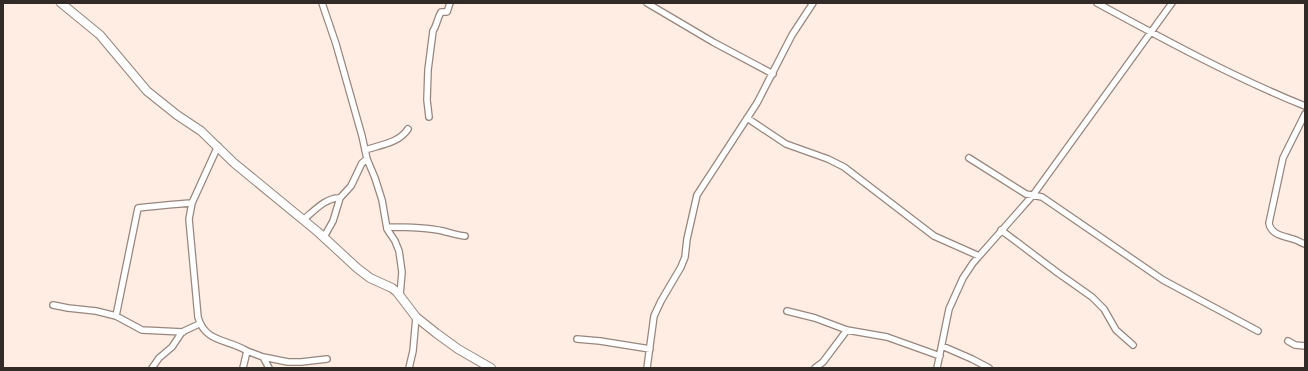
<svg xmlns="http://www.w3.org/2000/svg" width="1308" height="371" font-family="Quicksand,sans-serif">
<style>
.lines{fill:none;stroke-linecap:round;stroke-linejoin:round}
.street-casing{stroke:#97867e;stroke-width:8}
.secondary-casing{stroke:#97867e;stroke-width:10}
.street{stroke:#fff;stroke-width:5.5}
.secondary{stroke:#fff;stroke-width:8}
</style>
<rect width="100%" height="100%" fill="#ffece3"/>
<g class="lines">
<g class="street-casing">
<path id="street" d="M322,3L336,44L362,136L367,159L375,178L382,200L387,229L395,241L399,251L402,272L400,295
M647,3L713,42L773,74
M1097,3C1165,40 1233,77 1305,106
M1305,114L1283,158L1269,223C1271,236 1286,236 1296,240C1299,241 1301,243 1305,244
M429,117L427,100L428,70L433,31C437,25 437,19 441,12H447L450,3
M747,118L786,144L828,159L844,167L934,236L979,256
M218,146L192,203L189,219L198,317C205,343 228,339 247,351L243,368
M365,150C380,145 399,143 408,129
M969,158L1026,194L1042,197L1163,280L1258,331
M303,220C313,212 326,197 340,198
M387,227C406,227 425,227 443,231C451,233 457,235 465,236
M1001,230L1058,273L1092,297L1104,309L1116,330L1133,345
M324,237L333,221L340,198L351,186L362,163L367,159
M53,305L68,308L96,311L116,316L142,330L183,332
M787,311L815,318L847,330L887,337L940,356
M116,316L138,208C156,206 174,204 192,203
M577,339L600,341L650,349
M1288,341L1295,345L1305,346
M942,346L972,359L989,368
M247,351L263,357L269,368
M263,357L288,362H301L327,359
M152,368L159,358L172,347L182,332L199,324
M409,368L413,351L416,317
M647,368L654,316L661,301L681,267L685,257L687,239L697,195L757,103L792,35L813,3
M815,368L823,362L847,330
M937,368L949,309L963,278L973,263L1033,195L1172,3"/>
</g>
<g class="secondary-casing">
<path id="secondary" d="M61,3L100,35L147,91L177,115L201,131L234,163L318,232L357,268L370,278L392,288L397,292L416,317L436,333L458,349L491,368"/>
</g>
<use href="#street" class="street"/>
<use href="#secondary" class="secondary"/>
</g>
<rect width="1308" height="371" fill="none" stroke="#312a27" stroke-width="8"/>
</svg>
